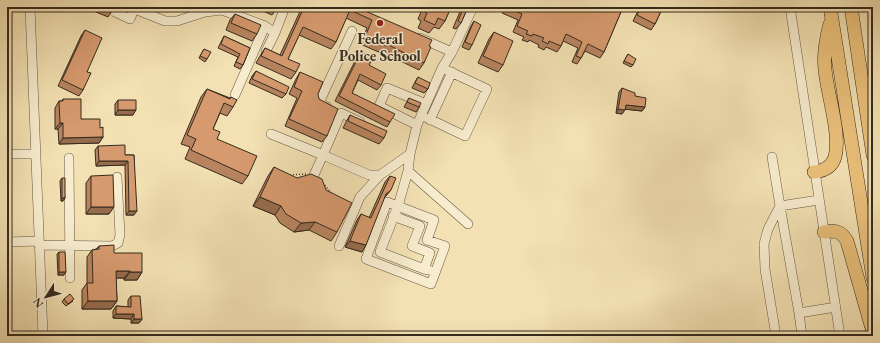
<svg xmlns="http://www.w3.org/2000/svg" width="880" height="343" font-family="'EB Garamond',serif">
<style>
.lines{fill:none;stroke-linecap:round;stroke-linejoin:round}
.minor-casing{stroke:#645844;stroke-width:10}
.highway-casing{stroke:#352b1f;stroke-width:14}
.path{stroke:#352b1f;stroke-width:1.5;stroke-dasharray:1 2;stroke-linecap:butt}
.minor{stroke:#f7ecce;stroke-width:9}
.highway{stroke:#eac07a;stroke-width:13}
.wall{fill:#b8845f;stroke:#352b1f}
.shaded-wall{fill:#966c4d;stroke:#352b1f}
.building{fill:#d69a6e;stroke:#352b1f}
.poi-dot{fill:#8f2418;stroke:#f7ecce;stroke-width:1.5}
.labels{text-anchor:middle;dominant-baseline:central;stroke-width:3;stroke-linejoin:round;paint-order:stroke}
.poi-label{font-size:15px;font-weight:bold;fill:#352b1f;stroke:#f7ecce}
</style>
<rect width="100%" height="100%" fill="#f3e1b3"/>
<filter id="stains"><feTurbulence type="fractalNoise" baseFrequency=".005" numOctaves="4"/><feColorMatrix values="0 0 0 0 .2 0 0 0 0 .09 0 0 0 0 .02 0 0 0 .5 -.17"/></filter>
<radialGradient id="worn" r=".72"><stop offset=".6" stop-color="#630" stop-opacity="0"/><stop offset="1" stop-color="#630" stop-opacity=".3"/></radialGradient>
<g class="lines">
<g class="minor-casing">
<path id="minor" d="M30,7L43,336
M117,7L115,12L130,19L135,7
M790,7L840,336
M135,9L165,21H177L205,12L222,10L265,26
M420,38L452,52
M266,51L275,33L285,7
M235,95L265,26L275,33
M327,107L319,103L352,31
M421,115L465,136L487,89L442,68
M430,120L452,72
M360,122L341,113L323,155L369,175H380
M417,125L379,106L387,88L426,104
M271,134L323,155L314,175
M7,154H36
M410,154L417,125L442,68L452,52L473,7
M772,157L780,206L768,229L764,244L765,269L776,336
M69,158L70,278
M408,171L398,206L380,252L424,269
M819,200L780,206L799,313L836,307
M387,202L434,220L427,240L445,246L431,284L366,259Z
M393,216L420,226L412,246L430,253L424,269L429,270
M7,242L39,241
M39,245L112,246L118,243L120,235L117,177
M339,246L360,197L380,175L410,154L408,171L468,224
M799,313L802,336"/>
</g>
<g class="highway-casing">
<path id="highway" d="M830,7L873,278
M851,7L873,155
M814,172C824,171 832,167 835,157C841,133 827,94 825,69C823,53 826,39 830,24
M824,232C835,230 841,231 847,241L873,332"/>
</g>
<path class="path" d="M290,175L306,174
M323,183L332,194"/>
<use href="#minor" class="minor"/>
<use href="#highway" class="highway"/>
</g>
<path class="wall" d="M98,7H113L112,11L108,17L96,12Z
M254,7H278L272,15Z
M302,7H356L429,46L424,63L419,70L382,52L381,53L360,44L367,28L346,18L336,42L331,49L299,35L288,59L296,72L291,79L256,63L260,56L265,48L280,55Z
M392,7H403L400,11Z
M423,7H451L445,21L439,29L434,27L429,33L418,28L421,21L418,19Z
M462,7H468L461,23L456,29L453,28Z
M505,7H589L593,9L594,7H623L604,52L600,58L585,51L581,58L577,64L572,62L578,48L563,41L561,46L557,52L546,47L544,50L538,47L539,45L529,40L528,42L522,40L524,37L513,32L518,20L502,13Z
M640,7H663L655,24L651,30L633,21Z
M235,14L257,34L252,41L226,30L230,20Z
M474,21L472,45L469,50L462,47L471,26Z
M85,30L87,72L83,90L79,96L58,86L81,36Z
M494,32L503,65L498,72L478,63L489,39Z
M224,36L250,48L243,65L240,69L234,66L238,57L218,48Z
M204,49L207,59L205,62L199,58Z
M361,52L381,85L377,90L358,80L352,93L390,122L387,127L335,101L357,57Z
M628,54L633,65L631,67L623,63Z
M256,71L286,94L282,98L249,83L252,76Z
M300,72L319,99L327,136L322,142L285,126L297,98L289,94L296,79Z
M418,77L428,89L424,93L412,88L415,82Z
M622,88L635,96L645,107L642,111L625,109L622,114L616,113L619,92Z
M207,89L230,98L231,97L233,107L227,116L220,113L213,129L217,139L248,176L242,184L185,159L190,147L181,144L201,97Z
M409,98L419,107L416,112L404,107Z
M63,99L81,119L100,128L103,137L99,143L59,144L58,129H55V108L59,101H62Z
M118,100L133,115H115V104Z
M350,115L384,138L379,144L343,128L346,122Z
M98,146L125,155H134V215H126L125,165L96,166L95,150Z
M274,167L337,232L331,241L309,230L294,232L280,223L275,215L253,206L268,176Z
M91,176L109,214H86V183Z
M390,176L386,196L384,198L362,252L345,247L357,220L361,214L369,218L385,182Z
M62,178L65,198L63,201H61L60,181Z
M99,246L114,253L142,272L137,280H124V278H116L117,301L111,309H82V290L87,283V257L92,250L96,249Z
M59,252L64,275H58L57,254Z
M131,296L142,319L139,323H131V319L113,318V311L116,306L128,307V300Z
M64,299L73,301L66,306L62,302Z"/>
<path class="shaded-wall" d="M626,105L645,107L642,111L623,109Z
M618,109L625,110L622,114L616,113Z
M118,110H136L133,115H115Z
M60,123H63L58,129H55Z
M103,137L99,143L59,144L63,138Z
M99,161H128L125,165L96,166Z
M391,190L386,196L381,200L386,194Z
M260,197L281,206L275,215L253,206Z
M62,198H65L63,201H61Z
M91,207H114L109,214H86Z
M129,211H137L134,215H126Z
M315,222L309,230L294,232L301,223Z
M350,241L366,245L362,252L345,247Z
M116,271H130L124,278H111Z
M59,272H66L64,275H58Z
M130,272H142L137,280H124Z
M88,301H117L111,309H82Z
M116,314H134L131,319L113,318Z
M134,319H142L139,323H131Z"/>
<path class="building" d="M103,7H113L112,11Z
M304,7H356L432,40L429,46L431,47L424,63L387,44L386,46L365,37L372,20L350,10L336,42L303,27L288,59L300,64L296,72L261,56L265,48L282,56Z
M425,7H451L445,21L438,18L435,25L424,20L427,13L423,11Z
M464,7H468L461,23L458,21Z
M507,7H589L594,9L595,7H623L604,52L588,44L581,58L576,56L582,42L566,34L561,46L549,41L548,44L542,41L544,38L533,34L532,36L526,34L528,31L517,26L522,14Z
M641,7H663L655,24L637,15Z
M235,14L261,25L257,34L231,23Z
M474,21L481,25L472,45L465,42Z
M7,26H9V32H7Z
M85,30L102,38L87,72L91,73L83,90L62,80Z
M494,32L513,41L503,65L483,56Z
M224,36L250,48L243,65L236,62L240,54L221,44Z
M204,49L211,52L207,59L200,56Z
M361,52L373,58L369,65L386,74L381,85L360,74L352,93L395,114L390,122L339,96Z
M628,54L636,59L633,65L624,61Z
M9,69V80H7V70Z
M256,71L289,87L286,94L252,79Z
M300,72L323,82L318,94L319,99L338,109L327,136L289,119L302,91L294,87Z
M418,77L430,83L428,89L415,83Z
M622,88L635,93V96L646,98L645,107L626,105L625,110L618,109Z
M207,89L230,99L231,97L237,100L233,107L224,103L213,129L220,132L217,139L257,156L248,176L191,150L196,139L187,135Z
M7,92H8L9,104H7Z
M409,98L421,103L419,107L407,102Z
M63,99H81V119H100V128L103,127V137L63,138V123H60L59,101H63Z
M118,100H136V110H118Z
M350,115L387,131L384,138L348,121Z
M125,145V155H134L137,211H129L128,161H99L98,146Z
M274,167L297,178L311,174L322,179L326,190L352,203L337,232L315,222L301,223L286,214L281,206L260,197Z
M7,175H10V208H7Z
M113,175L114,207H91V176Z
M390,176L396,178L391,190L386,194L366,245L350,241L361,214L371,218Z
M62,178H65V198H62Z
M114,245V253H142V272H130V271H116L117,301H88L87,283H93L92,250L99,249V246Z
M59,252H65L66,272H59Z
M70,294L74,299L68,304L64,299Z
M131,296H140L142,319H134V314H116V306L131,307Z
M148,334V336H112V335Z"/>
<circle class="poi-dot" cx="380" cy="23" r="4"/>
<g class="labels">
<g class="poi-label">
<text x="380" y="38">Federal<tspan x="380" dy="17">Police School</tspan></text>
</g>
</g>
<rect width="880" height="343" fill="none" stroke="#f3e1b3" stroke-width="24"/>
<rect x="8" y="8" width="864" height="327" fill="none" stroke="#352b1f" stroke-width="2"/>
<rect x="12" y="12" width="856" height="319" fill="none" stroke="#352b1f"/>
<g transform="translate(46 297) rotate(234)" stroke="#f7ecce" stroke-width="3" paint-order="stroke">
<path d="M0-3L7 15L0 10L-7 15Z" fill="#352b1f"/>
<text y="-6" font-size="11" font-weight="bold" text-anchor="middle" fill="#352b1f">N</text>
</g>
<rect width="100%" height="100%" filter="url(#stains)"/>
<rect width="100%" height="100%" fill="url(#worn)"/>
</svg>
